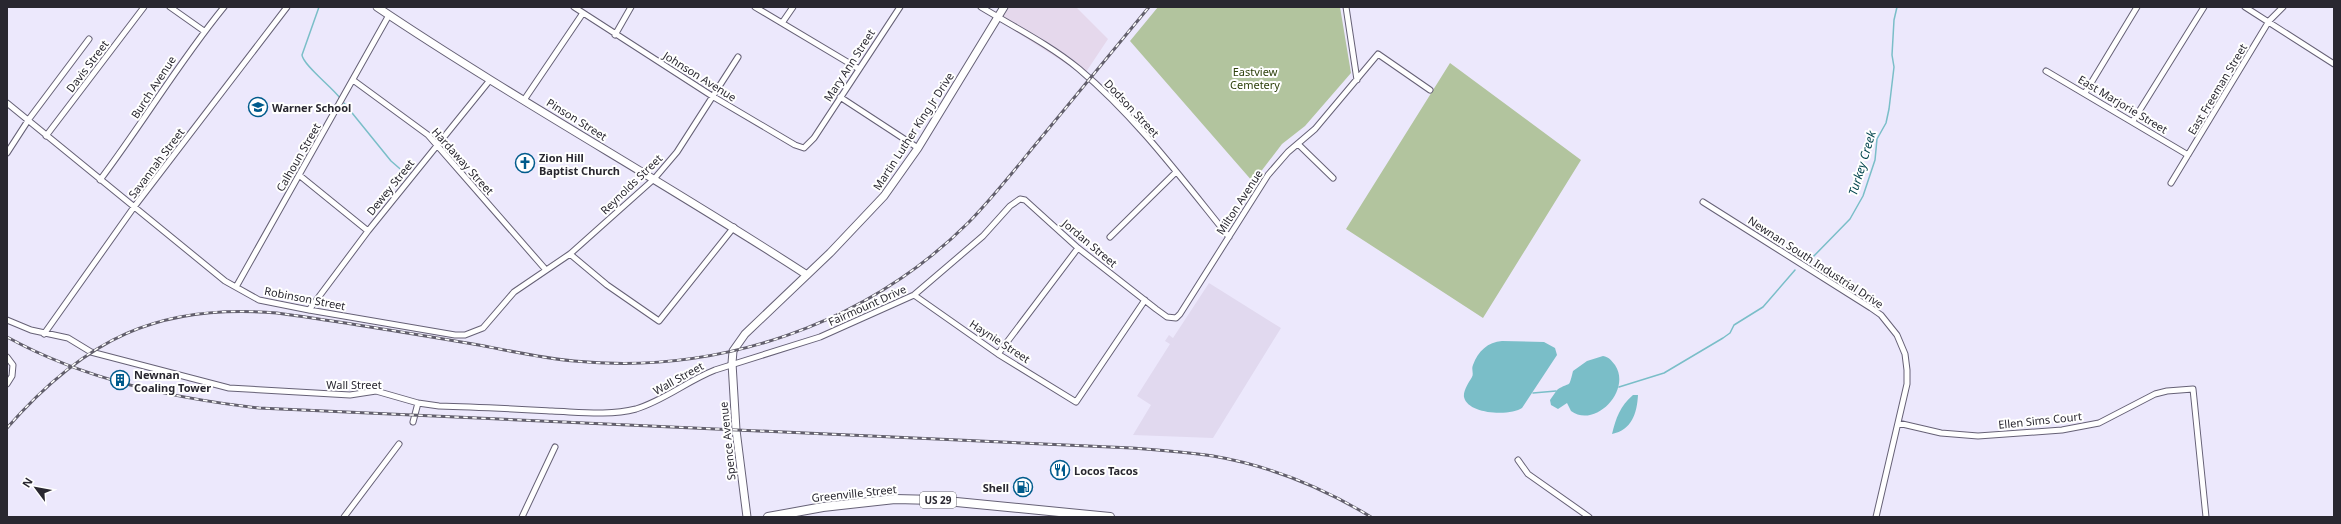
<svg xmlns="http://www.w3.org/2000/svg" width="2341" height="524" font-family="'Noto Sans',sans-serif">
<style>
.commercial{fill:#e5d8ec}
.industrial{fill:#e1d9ef}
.green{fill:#b2c49e}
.water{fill:#7abec8}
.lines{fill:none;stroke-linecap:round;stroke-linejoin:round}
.stream{stroke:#7abec8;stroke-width:1.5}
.minor-casing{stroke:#666176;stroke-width:7}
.tertiary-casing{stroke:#666176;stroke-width:9}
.primary-casing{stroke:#666176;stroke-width:10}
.minor{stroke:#fff;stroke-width:5}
.tertiary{stroke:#fff;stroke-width:7}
.primary{stroke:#fff;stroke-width:8}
.rail-casing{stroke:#625f6c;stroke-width:3}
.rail{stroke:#fff;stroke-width:1.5;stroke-dasharray:4.5;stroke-linecap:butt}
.labels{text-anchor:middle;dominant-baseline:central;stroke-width:4;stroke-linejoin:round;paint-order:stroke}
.shield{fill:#fff;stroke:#69686e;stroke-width:1}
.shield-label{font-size:10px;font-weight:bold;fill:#292730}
.street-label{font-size:11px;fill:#292730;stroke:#fff}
.park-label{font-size:11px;fill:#2e410c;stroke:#fff}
.poi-label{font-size:11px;font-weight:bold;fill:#292730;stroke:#fff;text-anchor:start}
.water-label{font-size:12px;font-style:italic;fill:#04464e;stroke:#fff}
</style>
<rect width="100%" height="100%" fill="#ece8fc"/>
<path class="commercial" d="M1003,7H1076L1108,39L1084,75L996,19Z"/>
<path class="industrial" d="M1209,283L1281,328L1213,438L1133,435L1151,405L1137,396L1170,344L1165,341L1169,335L1173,338Z"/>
<path class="green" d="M1158,7H1340L1351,73L1305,126L1282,144L1253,182L1130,41Z
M1450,63L1581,160L1483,318L1346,229Z"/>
<path class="water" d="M1502,341L1544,342L1555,348L1557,355L1522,408C1511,416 1468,415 1464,397C1463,391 1469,382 1472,377C1474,373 1471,369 1473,365C1478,351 1488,342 1502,341Z
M1603,356C1609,357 1611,360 1615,365C1632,390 1595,429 1571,411L1567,403L1558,409L1551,405L1550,400L1557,390C1571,380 1568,391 1573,371L1587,361Z
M1633,395H1638C1637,413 1632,430 1612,434C1616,418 1620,406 1633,395Z"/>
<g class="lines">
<path class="stream" d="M319,7L302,55C303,65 332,87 340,98
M344,103L391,161L406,174
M1810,260L1850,219L1863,196L1875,160L1877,139L1886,123L1889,109L1894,67L1892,55L1894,20L1897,7
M1619,387L1664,373L1723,338L1730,333L1734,325L1763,307L1795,270
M1533,393L1556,391"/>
<g class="minor-casing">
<path id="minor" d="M170,7L204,31
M574,7L712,96L795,145L804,148L814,138L900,7
M755,7L859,69
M981,7C1014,27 1050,45 1079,69C1136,117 1182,179 1229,237
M1346,7L1357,80
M2245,7L2334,64
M782,23L793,7
M615,35L631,7
M2046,71L2188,155
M353,80L428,135L546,270
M2085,93L2137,7
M840,97L918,148
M524,100L583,13
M7,103L225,281L259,300L309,310L455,335H465L483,328L514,292L570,254L654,179L677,152L738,57
M2133,121L2204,7
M46,136L144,7
M1298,144L1333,178
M7,153L29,119L89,39
M299,175L368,231
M100,180C143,123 179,62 224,7
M2171,183L2269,21L2283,7
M1703,202L1871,308L1881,315L1897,335L1905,354L1907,370V384L1876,517
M1110,237L1176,172
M570,254L607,285L659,321L734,227
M236,287L389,15
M914,295L998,354L1076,402L1145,300
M309,310L368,231L490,80
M7,320L31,330L68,338L91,352L229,388L350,395L376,391L418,403L439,406C477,407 514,409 552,411C579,412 609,416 636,409C665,400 687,381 715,370L820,337L914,295L983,236L1010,206L1020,199L1025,200L1078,248L1156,309L1167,317L1176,318L1180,314L1268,175L1288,152L1315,129L1378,54L1430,90
M44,334L134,207L287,7
M998,354L1078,248
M7,357L13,365L12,376L7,384
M413,422L418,403
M1898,423L1941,433L1978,436L2062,430L2099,423L2155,394L2167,391L2193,389L2206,517
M1518,460L1528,474L1589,517
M344,517L399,444
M522,517L555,447"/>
</g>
<g class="tertiary-casing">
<path id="tertiary" d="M377,7C517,101 666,183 807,275
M747,517L736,430L732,363L733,351L745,334L830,253L884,196L918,148L1004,7"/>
</g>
<g class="primary-casing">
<path id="primary" d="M768,517L823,507L895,499L936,500L1110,517"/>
</g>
<use href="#minor" class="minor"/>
<use href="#tertiary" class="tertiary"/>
<use href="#primary" class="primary"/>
<g class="rail-casing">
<path id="rail" d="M7,337C85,380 172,398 259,408L1132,448C1159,450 1186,452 1213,456C1271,466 1322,487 1371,517
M7,428C85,339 158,303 277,313C343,322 408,333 473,344C507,350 540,358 574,361C718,375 866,325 969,222C996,194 1020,163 1045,133C1080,91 1114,49 1149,7"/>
</g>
<use href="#rail" class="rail"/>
</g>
<defs>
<g id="school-ring" transform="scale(1)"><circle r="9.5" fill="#fff" stroke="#005b8c" stroke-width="1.5"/><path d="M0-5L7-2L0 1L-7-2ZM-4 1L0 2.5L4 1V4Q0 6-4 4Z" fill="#005b8c"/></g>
<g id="church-ring" transform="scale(1)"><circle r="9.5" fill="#fff" stroke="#005b8c" stroke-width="1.5"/><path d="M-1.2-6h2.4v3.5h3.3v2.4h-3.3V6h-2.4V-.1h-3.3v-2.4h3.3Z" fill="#005b8c"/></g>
<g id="building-ring" transform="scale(1)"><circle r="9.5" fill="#fff" stroke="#005b8c" stroke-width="1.5"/><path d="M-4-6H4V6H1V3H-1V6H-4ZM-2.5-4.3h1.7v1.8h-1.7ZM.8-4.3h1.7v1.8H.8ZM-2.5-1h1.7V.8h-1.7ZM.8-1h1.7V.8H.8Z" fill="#005b8c"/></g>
<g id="restaurant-ring" transform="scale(1)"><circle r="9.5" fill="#fff" stroke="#005b8c" stroke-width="1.5"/><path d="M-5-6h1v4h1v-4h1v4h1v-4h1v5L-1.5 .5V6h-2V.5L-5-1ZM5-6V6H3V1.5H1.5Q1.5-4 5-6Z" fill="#005b8c"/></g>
<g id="fuel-ring" transform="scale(1)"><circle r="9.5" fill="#fff" stroke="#005b8c" stroke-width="1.5"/><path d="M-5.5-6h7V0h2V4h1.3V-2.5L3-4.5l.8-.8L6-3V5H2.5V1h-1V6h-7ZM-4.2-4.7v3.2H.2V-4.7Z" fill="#005b8c"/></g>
</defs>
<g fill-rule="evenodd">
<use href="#school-ring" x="258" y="107"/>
<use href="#church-ring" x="525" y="163"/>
<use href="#building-ring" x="120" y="380"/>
<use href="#restaurant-ring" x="1060" y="470"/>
<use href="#fuel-ring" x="1023" y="487"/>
</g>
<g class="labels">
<rect class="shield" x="920" y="492" width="36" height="16" rx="3"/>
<g class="shield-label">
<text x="938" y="500">US 29</text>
</g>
<g class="street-label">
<text transform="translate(849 65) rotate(-57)">Mary Ann Street</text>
<text transform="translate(87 66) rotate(-53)">Davis Street</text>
<text transform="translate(700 76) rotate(32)">Johnson Avenue</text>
<text transform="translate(153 87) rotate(-57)">Burch Avenue</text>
<text transform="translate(2217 89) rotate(-59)">East Freeman Street</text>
<text transform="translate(2123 104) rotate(31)">East Marjorie Street</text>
<text transform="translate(1132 108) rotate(47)">Dodson Street</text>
<text transform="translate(577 119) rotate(32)">Pinson Street</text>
<text transform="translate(913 131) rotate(-57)">Martin Luther King Jr Drive</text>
<text transform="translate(298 157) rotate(-60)">Calhoun Street</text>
<text transform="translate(463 161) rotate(48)">Hardaway Street</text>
<text transform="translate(156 163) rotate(-53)">Savannah Street</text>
<text transform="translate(631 184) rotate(-44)">Reynolds Street</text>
<text transform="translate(390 187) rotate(-51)">Dewey Street</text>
<text transform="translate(1239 202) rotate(-57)">Milton Avenue</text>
<text transform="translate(1090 243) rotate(40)">Jordan Street</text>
<text transform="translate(1816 262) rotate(33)">Newnan South Industrial Drive</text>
<text transform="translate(305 298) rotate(11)">Robinson Street</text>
<text transform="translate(867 305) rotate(-24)">Fairmount Drive</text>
<text transform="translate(1000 341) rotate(33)">Haynie Street</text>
<text transform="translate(678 378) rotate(-29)">Wall Street</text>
<text x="354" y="384">Wall Street</text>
<text transform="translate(2040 420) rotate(-6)">Ellen Sims Court</text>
<text transform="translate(727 441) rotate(-96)">Spence Avenue</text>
<text transform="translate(854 493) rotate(-6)">Greenville Street</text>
</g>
<g class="park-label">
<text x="1255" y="71">Eastview<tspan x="1255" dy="13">Cemetery</tspan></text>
</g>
<g class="poi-label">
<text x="272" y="107">Warner School</text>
<text x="539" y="157">Zion Hill<tspan x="539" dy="13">Baptist Church</tspan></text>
<text x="134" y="374">Newnan<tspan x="134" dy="13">Coaling Tower</tspan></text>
<text x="1074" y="470">Locos Tacos</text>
<text x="1009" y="487" text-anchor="end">Shell</text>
</g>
<g class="water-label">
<text transform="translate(1862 163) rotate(-73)">Turkey Creek</text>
</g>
</g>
<rect width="2341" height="524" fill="none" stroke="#292730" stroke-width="16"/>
<g transform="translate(36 488) rotate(302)" stroke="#ffffff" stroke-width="3" paint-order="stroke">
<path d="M0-3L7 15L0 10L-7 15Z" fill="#292730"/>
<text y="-6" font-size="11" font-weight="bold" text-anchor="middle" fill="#292730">N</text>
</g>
</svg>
